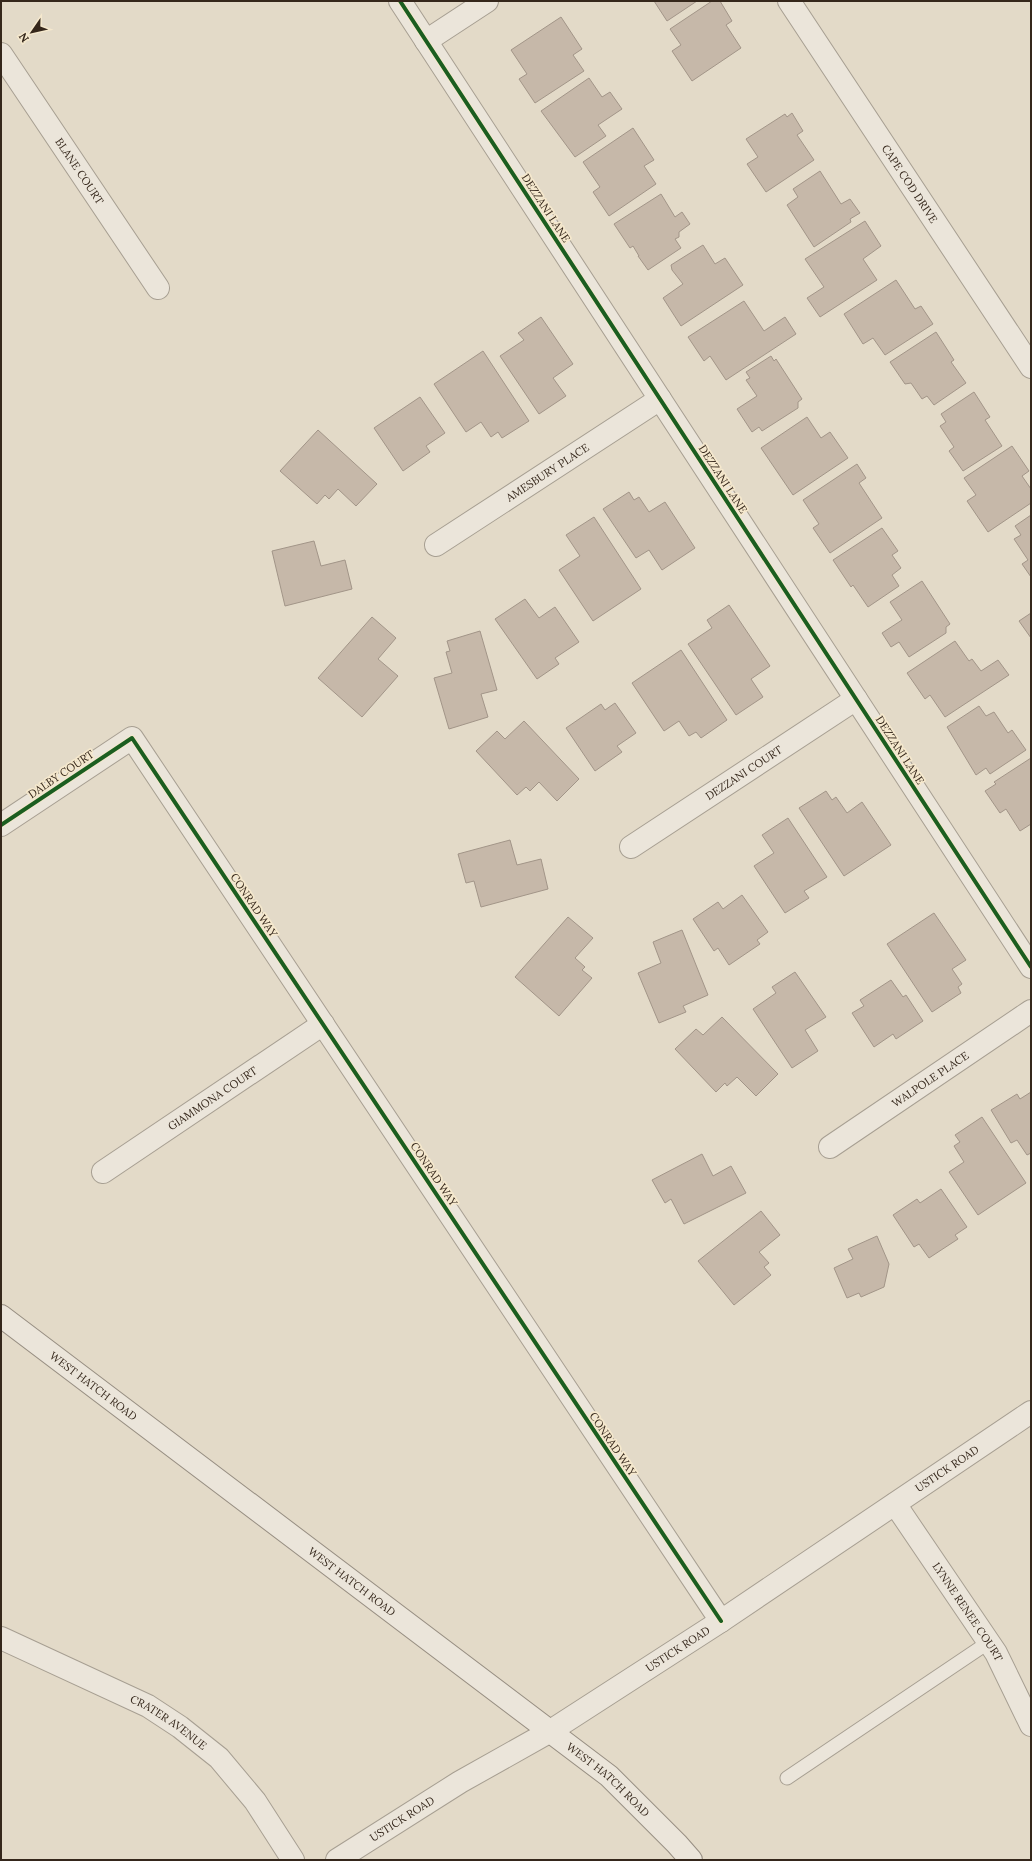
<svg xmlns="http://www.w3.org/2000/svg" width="1032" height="1861" font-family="Lora,serif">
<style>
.building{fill:#c6b8a9;stroke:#a29588}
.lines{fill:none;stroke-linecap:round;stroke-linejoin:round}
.service-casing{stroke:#a79f92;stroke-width:15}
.minor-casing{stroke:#a79f92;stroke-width:24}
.secondary-casing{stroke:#978e82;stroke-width:24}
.service{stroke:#ebe5da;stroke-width:13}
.minor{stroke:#ebe5da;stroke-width:22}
.secondary{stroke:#ebe5da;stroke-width:22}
.cycleway-casing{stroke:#f5e8cd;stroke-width:6}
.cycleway{stroke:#1b5e20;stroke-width:4}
.labels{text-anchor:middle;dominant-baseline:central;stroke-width:3.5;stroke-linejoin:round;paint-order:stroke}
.street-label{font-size:11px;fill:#35271b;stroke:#f5e8cd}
</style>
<rect width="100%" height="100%" fill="#e3dac8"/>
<path class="building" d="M654,1H697L667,21Z
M712,1H720L732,21L726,25L741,48L692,81L672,51L681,45L670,29Z
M561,17L582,49L573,55L584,71L535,103L519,79L527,74L511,50Z
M589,78L602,97L610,92L622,109L598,125L606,136L575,157L541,111Z
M792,113L803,131L797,135L814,160L766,192L747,164L758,157L746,139L785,114L787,117Z
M633,128L654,160L644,166L656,184L609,216L593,192L600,187L583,162Z
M820,171L841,204L850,199L860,213L850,219L851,222L814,247L787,205L798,197L793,189Z
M661,194L675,217L682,212L690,224L679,232V237L675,239L681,248L648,270L638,256H639L633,246L630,248L614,224Z
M865,221L881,246L863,259L877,280L820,317L807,298L824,287L805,259Z
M703,245L715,264L725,258L743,285L681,326L663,298L683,284L672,270L671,265Z
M896,280L915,309L921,306L933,324L885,355L873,338L863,344L844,314Z
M744,301L764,331L785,317L796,334L726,380L710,356L704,361L688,337Z
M541,317L573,364L553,378L566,396L539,414L500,356L524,340L518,333Z
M936,332L954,360L951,362L966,383L934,405L927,396L922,399L911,383L905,384L890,362Z
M483,351L529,421L502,438L498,432L491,437L481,422L466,432L434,384Z
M771,356L774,361L776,359L802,399L798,402V408L762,431L759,427L752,432L737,409L757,396L746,380L750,378L746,372Z
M974,392L990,417L985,420L1002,446L963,471L949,451L954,447L940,426L946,422L941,414Z
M420,397L445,433L426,446L430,452L403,471L374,428Z
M807,417L821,438L830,432L848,458L793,495L761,448Z
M318,430L377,484L356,506L338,489L329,499L325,495L317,504L280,471Z
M1012,446L1029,471L1022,476L1031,489V503L988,532L967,501L976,495L964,478Z
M857,464L866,478L859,483L882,518L830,553L813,528L819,524L803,500Z
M629,492L634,500L639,497L649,512L665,502L695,548L662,570L649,550L636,558L603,509Z
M1031,515V577L1022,564L1028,560L1014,539L1021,535L1015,526Z
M594,517L641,589L593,621L559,570L580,556L566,535Z
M882,528L898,551L892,555L901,568L892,575L899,586L868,607L853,585L851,587L833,560Z
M314,541L321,566L345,560L352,589L285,606L272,551Z
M922,581L950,624L946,627V633L909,657L899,642L891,647L882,633L902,620L890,602Z
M525,599L539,618L555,607L579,642L555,658L559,664L537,679L495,619Z
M729,605L770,666L751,679L763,697L736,715L688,644L712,628L707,620Z
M1031,613V638L1019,621Z
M372,617L396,638L378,659L398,676L362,717L318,678Z
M480,631L497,690L481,694L488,717L449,729L434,678L452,673L446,652L450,651L447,641Z
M955,641L969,661L972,659L981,671L998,660L1009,675L945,717L930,695L925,699L907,673Z
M681,650L727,720L701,738L696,732L689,736L679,721L664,731L632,683Z
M615,703L636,733L617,746L622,752L595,771L566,728L601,704L605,710Z
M979,706L986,716L994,712L1008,733L1012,730L1026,750L990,774L986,768L976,775L947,727Z
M524,721L579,779L557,801L539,782L530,791L526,787L517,795L476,751L497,731L505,739Z
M1031,758V824L1020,831L1006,809L1000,813L985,791L996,784L994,782Z
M826,791L832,800L836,797L847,813L862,802L891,845L844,876L799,808Z
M788,818L827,877L804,891L809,898L785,913L754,866L774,853L762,835Z
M510,840L517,865L541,859L548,889L481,907L474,881L466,883L458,854Z
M742,895L768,932L757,940L760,944L729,965L718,948L714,951L693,919L718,902L723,909Z
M934,913L966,960L952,969L962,984L958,987L961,993L932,1012L887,944Z
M568,917L593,938L575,958L585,967L582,970L592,978L559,1016L515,977Z
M682,930L708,995L683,1006L686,1012L659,1023L638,973L661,963L653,942Z
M795,972L826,1017L805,1030L818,1051L792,1068L753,1009L776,993L772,987Z
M891,980L903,997L906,995L923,1021L896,1039L893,1034L874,1047L852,1013L864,1006L860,1000Z
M722,1017L778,1074L756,1096L737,1077L727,1086L725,1083L716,1092L675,1049L696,1029L703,1035Z
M1031,1092V1153L1027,1155L1017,1140L1011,1143L991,1110L1017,1094L1020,1099Z
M982,1117L1026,1183L978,1215L949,1172L964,1162L954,1146L960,1142L955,1135Z
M702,1154L713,1176L731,1166L746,1193L684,1224L671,1199L665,1203L652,1180Z
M941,1189L967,1227L955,1235L958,1239L929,1258L919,1244L914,1247L893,1215L917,1199L920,1203Z
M761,1211L780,1235L759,1252L769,1263L764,1267L771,1275L734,1305L698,1261Z
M877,1236L889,1264L884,1287L861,1297L859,1293L847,1298L834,1268L853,1259L848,1249Z"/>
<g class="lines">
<g class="service-casing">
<path id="service" d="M787,1778L989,1642"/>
</g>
<g class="minor-casing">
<g id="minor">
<path d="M400,1L1031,967"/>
<path id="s1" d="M789,1L1031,367"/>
<path d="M426,41L487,1"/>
<path id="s2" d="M1,54L158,288"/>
<path id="s3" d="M436,545L660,399"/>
<path d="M1,825L132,738L721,1621"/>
<path id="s4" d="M631,847L856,699"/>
<path id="s5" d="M830,1147L1031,1011"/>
<path id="s6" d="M103,1172L323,1024"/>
<path id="s7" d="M895,1504L996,1653L1031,1725"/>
<path id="s8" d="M1,1638L148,1706L180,1727L219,1758L255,1801L293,1860"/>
<path id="s9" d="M337,1860L460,1782L549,1732L721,1621L1031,1412"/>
</g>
</g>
<g class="secondary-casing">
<g id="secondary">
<path id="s10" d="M1,1316L609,1776L677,1844L691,1860"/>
</g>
</g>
<use href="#service" class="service"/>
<use href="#minor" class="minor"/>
<use href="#secondary" class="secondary"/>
<g class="cycleway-casing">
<path id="cycleway" d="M400,1L1031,967
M1,825L132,738L721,1621"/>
</g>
<use href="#cycleway" class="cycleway"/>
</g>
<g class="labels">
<g class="street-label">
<text stroke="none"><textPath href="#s2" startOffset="141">BLANE COURT</textPath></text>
<text stroke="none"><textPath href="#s1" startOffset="219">CAPE COD DRIVE</textPath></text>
<text transform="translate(546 208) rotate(57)">DEZZANI LANE</text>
<text stroke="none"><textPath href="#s3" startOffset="133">AMESBURY PLACE</textPath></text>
<text transform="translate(723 479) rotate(57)">DEZZANI LANE</text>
<text transform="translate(900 750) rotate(57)">DEZZANI LANE</text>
<text stroke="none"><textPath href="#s4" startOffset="135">DEZZANI COURT</textPath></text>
<text transform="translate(61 774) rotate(-34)">DALBY COURT</text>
<text transform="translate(254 905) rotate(56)">CONRAD WAY</text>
<text stroke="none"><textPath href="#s5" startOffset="121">WALPOLE PLACE</textPath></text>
<text stroke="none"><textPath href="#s6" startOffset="132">GIAMMONA COURT</textPath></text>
<text transform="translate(434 1174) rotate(56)">CONRAD WAY</text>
<text stroke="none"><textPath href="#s10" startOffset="116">WEST HATCH ROAD</textPath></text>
<text transform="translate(613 1444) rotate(56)">CONRAD WAY</text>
<text stroke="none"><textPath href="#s9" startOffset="725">USTICK ROAD</textPath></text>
<text stroke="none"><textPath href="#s10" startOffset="440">WEST HATCH ROAD</textPath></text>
<text stroke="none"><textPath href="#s7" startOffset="130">LYNNE RENEE COURT</textPath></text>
<text stroke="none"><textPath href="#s9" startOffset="401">USTICK ROAD</textPath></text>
<text stroke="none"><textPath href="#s8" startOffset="188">CRATER AVENUE</textPath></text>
<text stroke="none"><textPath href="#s10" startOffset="764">WEST HATCH ROAD</textPath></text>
<text stroke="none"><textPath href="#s9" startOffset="77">USTICK ROAD</textPath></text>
</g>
</g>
<rect width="1032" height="1861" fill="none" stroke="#35271b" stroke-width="4"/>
<g transform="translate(32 32) rotate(236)" stroke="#f5e8cd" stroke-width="3" paint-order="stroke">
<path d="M0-3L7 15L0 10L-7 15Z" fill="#35271b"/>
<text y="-6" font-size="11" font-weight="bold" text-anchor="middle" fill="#35271b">N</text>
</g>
</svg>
